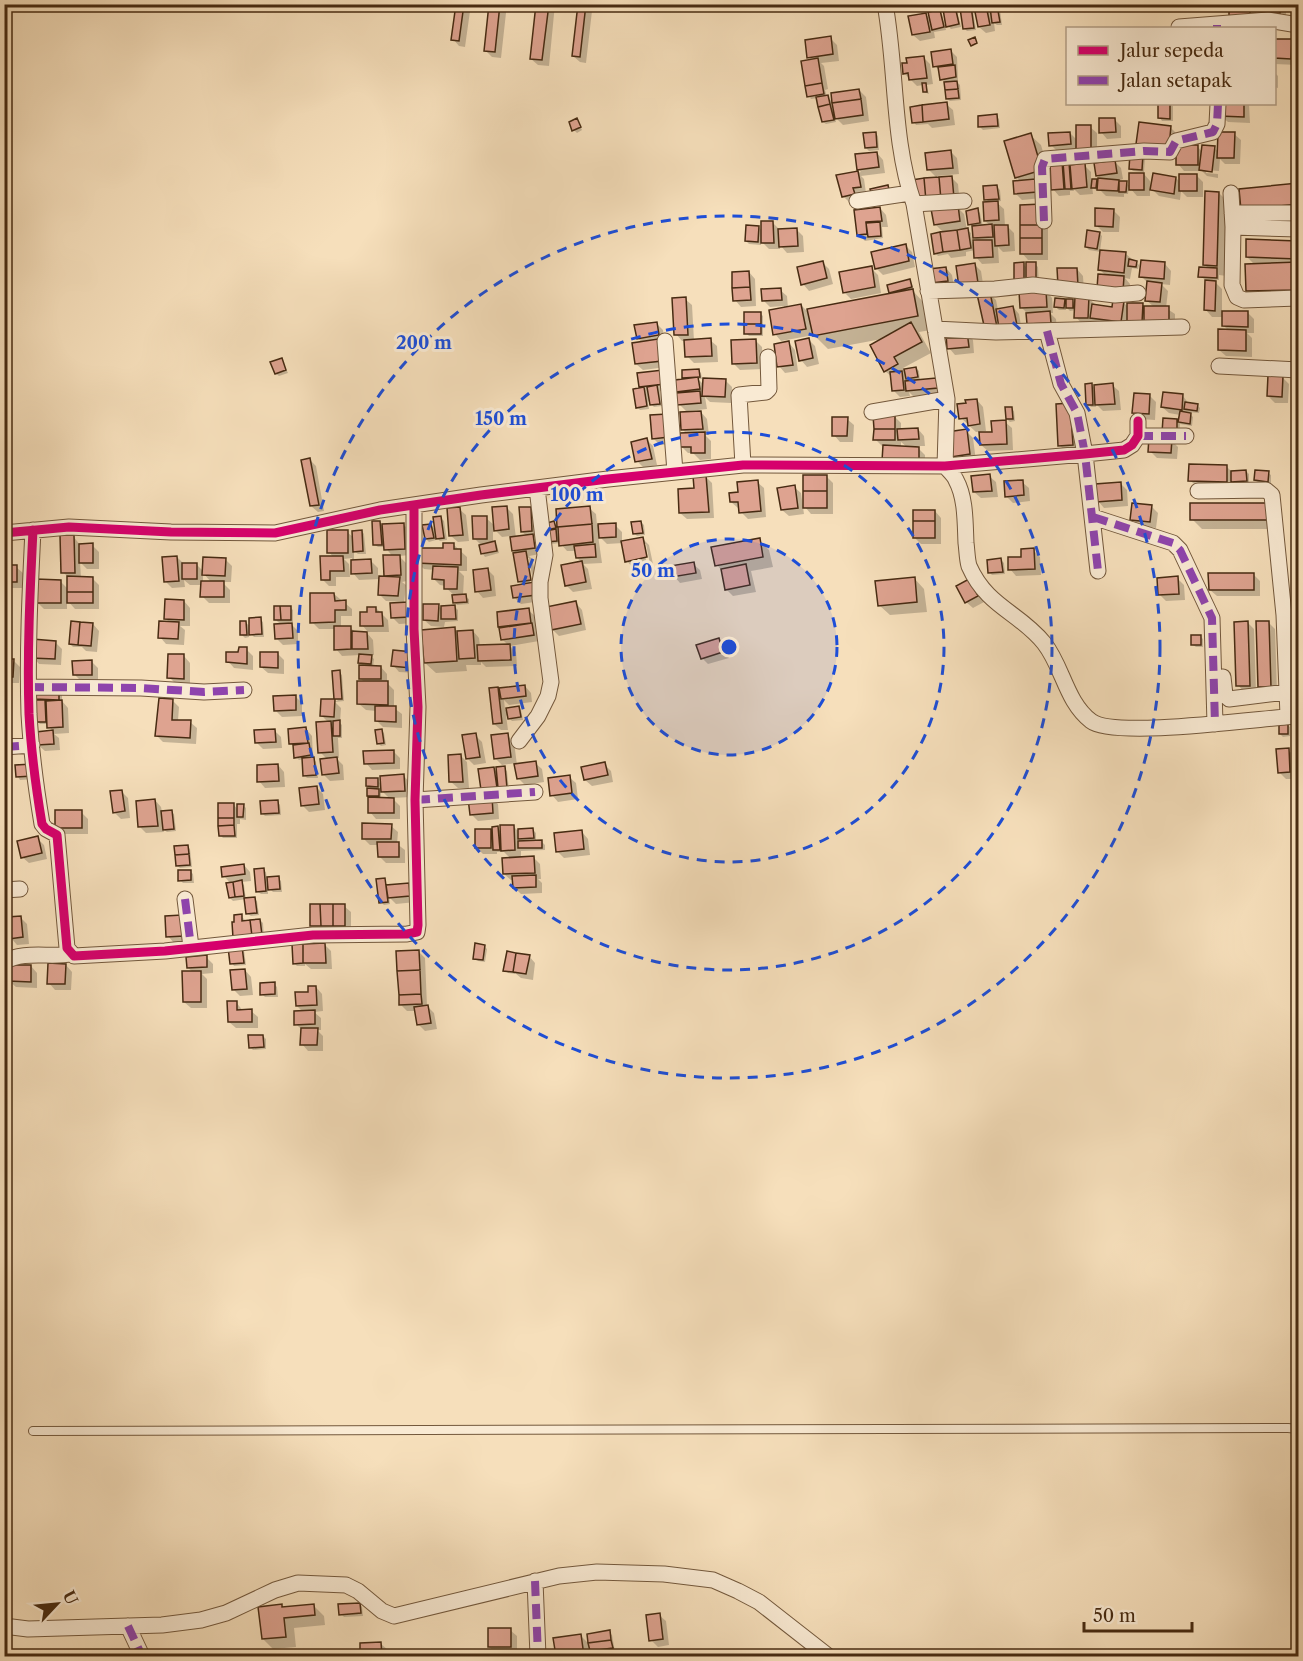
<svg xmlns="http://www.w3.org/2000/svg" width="1303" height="1661" font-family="'Libre Caslon Text',serif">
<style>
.shadow{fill:#0003;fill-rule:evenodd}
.building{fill:#dea390;stroke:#472b12;stroke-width:1.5}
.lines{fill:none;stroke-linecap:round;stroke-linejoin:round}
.service-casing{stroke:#73583c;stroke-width:10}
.minor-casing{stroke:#73583c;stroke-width:17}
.service{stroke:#f9ead3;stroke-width:8}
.minor{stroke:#f9ead3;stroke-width:15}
.quiet{stroke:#8e44ad;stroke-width:8;stroke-dasharray:15 8;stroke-linecap:butt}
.cycleway-casing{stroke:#f9ead3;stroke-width:13}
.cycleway{stroke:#d6006c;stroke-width:9}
.ring{fill:none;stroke:#1d4ed8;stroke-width:3;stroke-dasharray:10 8}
.centre{fill:#1d4ed8;stroke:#f9ead3;stroke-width:3}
.ring-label{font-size:18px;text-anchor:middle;font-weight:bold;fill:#1d4ed8;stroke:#f9ead3;stroke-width:6;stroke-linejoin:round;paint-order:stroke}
</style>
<rect width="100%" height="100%" fill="#f6dfbb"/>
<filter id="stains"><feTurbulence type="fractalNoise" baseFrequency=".00333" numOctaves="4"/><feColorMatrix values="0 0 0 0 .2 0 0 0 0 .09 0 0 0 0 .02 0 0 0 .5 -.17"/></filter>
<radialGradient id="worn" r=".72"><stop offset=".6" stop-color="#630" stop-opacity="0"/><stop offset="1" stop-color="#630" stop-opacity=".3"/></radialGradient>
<path class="shadow" d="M458,4H471L465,47L459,46L453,39Z
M490,4H507L501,58L492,57L486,51Z
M537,4H555L549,66L538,65L531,59Z
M586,4L592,11L586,63L580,62L573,56Z
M817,4H841L842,6L821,8Z
M1230,4H1256V22L1230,16Z
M1263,4H1286V19L1270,20Z
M985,7L992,14L997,7L1000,10L1002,25H997L994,23L995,31L986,33L979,27Z
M954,8L957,11L961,27L951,29L948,26Z
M970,8L973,11L976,30L967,31L964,28Z
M939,11L942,14L946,30L934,32L935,38L920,41L913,35L925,14L932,20Z
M830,38L837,45L839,61L821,63L824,66L828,89L825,90L827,97L833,102L859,90L866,97L869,121L843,125L835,117L836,122L826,124L823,122L818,98L811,99L809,96L812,60L809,57Z
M1274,41H1291L1298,48V46V72V65L1274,64Z
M951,51L957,57L958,80H955L960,85L961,100L950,101L947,99L946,82L941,79L940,71L935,66Z
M923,57L930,64L933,84L926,85L929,94L924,92L923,85L917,86L904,73Z
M1274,72L1278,76V88L1274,87Z
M1293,76H1298V99L1293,94Z
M946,104L953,110L955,125L932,128L928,124L916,125L914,122Z
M1160,104H1170L1173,106V121H1162L1160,118Z
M1221,104H1249L1250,123L1228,122L1221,116Z
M996,116L999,119L1000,128L983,130L980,127Z
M1114,119L1121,126V138L1107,139L1101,132Z
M577,120L582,130L577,133L574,130Z
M1090,127L1097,133V161L1058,152L1051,145L1070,133L1078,141Z
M1170,127L1177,134L1145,150Z
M875,133L878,136L879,150L869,151L866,148Z
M1234,134L1241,140L1240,164H1225L1220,159L1219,171L1206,170V173L1218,174V178L1207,176L1202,171H1184L1178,164L1198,147L1202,152L1214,148L1219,152Z
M1030,135L1041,145L1051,179V163H1068L1071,166L1084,165L1091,172V180L1096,181L1099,184L1100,178L1097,175L1114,161L1121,168L1123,179L1115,182L1126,183L1131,187L1144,174L1150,181V196H1137L1129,187L1128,194H1124V197L1106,196L1099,189L1096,190L1092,186L1093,194L1080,195L1073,188L1074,191H1070V195L1059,196L1053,189L1052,180L1038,184L1042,198L1022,200L1015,193L1021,182L1016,177Z
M951,152L957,158L959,174L937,176V178L929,170Z
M877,153L883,160L885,173L861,176L864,179L866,193L860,201L850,203L843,196L838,176L861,172L858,169Z
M1131,154L1145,158L1144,172L1133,171L1130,168Z
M1196,175L1203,182V197H1187L1181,191L1180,200L1159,196L1152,189L1176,178L1181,183Z
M952,178L958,184L960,205H955L964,214L967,230L971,233L972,242H978L974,237L973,228L970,224L977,210L980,213L983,227L991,226L985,221L990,203L986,199L997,187L1000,190L1001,201L996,202L1004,209L1005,226H1007L1014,233L1015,251L1003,252L998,247L999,263L982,264L976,257L975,250L966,252V256L951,258L948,254L938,256L935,253L944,233L935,224Z
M1298,184V214L1240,191Z
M1219,193L1229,203L1227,276L1219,275V280H1213L1222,289V312L1248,313L1254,319V333H1247L1252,338V357L1226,356L1219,350L1229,331L1224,326V317H1212L1206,310V280L1200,276L1209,269L1205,265Z
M880,208L886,215L888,227H882L883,238L865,241L858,234L855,211Z
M1113,210L1120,217L1119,232H1103L1096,225Z
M1048,213V260H1028L1022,253Z
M773,223L780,230L796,229L803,236L804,252L787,253L780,245V249H769L761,241V245L749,244L746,241L759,227L762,231Z
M1099,233L1102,236L1100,251L1126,254L1139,265L1138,269L1132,268L1130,279L1125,278L1130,284L1129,298L1099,269L1101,252L1089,250L1086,247Z
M1248,241L1298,243V300L1258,301L1248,291L1255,265L1247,257Z
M905,245L912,252L915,267L883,275L876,268Z
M822,262L829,269L833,284L809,291L803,284Z
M974,264L981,271L984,290L967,293Z
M1023,264L1027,268L1035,264L1038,267L1039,285H1019Z
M1165,264L1171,271L1170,285L1161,284L1168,291L1166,308L1175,314V328L1098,324L1095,321L1094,324H1082L1076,317V310L1070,311L1066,307V310H1059L1056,307L1064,301L1067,304L1072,300L1076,304L1088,298L1095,304L1114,308L1123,302L1128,307L1142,304L1145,307H1154L1146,300L1148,283L1141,276Z
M871,268L878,275L881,293L851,299L844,292Z
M946,268L952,275L954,287L939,289L932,282Z
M1077,269L1083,276L1084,292H1066Z
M749,272L755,279L756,306L741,307L735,300Z
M909,281L912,284L914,290H912L926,305L931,330L919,332L931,353L903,368L905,370L916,368L919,371L920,381L936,380L943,394L914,397L909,392L910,396L900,397L893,390L892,377L885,371L882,339L828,349L814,335L781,341L775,334L784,306L770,307L763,300L780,290L787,296L788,308L801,305L810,314L893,294L891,292Z
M1046,291L1052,298L1053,313H1050L1056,319L1057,329L1028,314L1021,307Z
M989,293L996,300L998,310L1013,307L1019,314L1022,331L993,336Z
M685,299L692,305L694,341L710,340L717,346L718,362L694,363L687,356L686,341H682L676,334Z
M760,313L763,316V336H749L746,333Z
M656,323L663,330L667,367L643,370L636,364L642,343L638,338Z
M967,333L973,340L974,353L955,355L949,348Z
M808,339L815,346L819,364L807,367L801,360Z
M756,341L762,347L763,369L740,370L733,363Z
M789,343L795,350L798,371L785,373L779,366Z
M281,359L288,373L279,376L276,374Z
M698,370L701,373L702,379H698L704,385L725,380L732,387L731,403L710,402L705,397L707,409L688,411V413L679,404L681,394L678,391L686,380L684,377Z
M662,372L670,390L660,391L662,406L654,407L648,401L649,409L640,410L637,407L643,389L641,386Z
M1282,377L1289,384L1288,403H1275L1268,396Z
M1091,385L1096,389L1112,385L1119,391L1121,410L1103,411L1095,403L1096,407H1091L1088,404Z
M1150,396L1156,402L1155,420L1140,419L1134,412Z
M1183,396L1189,404L1197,405L1200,408L1199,413L1188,412L1193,417L1192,426L1180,424L1179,436L1165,419L1180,420V415L1169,413L1162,407Z
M977,400L983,407L986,431L976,432L961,418Z
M1069,404L1079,452H1067L1060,446Z
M1011,408L1014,411L1015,421L1010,422L1007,419Z
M701,412L707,419L709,435H705L711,441V459L700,460L693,453H688L682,447L687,434L682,429Z
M894,416L901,423V430L918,429L924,436L925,446H916L925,455V469L882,446L875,439ZM901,442L908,448H901Z
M652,417L675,444L660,445L653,438Z
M847,419L854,425L853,442H840L834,435Z
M1005,422L1012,428L1013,450L988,451L981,445Z
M966,431L973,438L976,461L959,463L952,456Z
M647,440L653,446L657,465L644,468L637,461Z
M1171,440L1178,447L1177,459L1157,458L1150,451Z
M310,460L316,466L324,511L318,512L311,506Z
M1227,467L1232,472L1246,471L1249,474V483L1236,484L1233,482V488L1197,487L1190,480Z
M1294,471H1298V605L1293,600Z
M1268,473L1271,475V484L1258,482L1255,480Z
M826,476L833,483V514H811L805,507Z
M989,476L996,482L998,497L981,498L974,492Z
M706,477L712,483L714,518L687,519L680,513Z
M757,482L764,488L766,517L748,519L741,512V508H738L731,502Z
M1022,482L1029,488L1030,501L1013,503L1006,496Z
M1121,484L1127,490L1128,506L1104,508L1098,501Z
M794,487L801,493L804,514L789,516L782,510Z
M1151,506L1158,513L1156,528L1138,526L1132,519Z
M506,507L513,514L516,538L527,536L522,532L530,508L537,515L538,537L534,538L539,542L540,554L529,556L532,559L542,601L521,604L514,597L523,585L519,581L517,554L513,550L511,536L502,537L493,528V543L497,545L499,553L485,557L483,554L480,544L474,538L486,518L495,526ZM526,558H529L534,587L531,588Z
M589,508L596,514L597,525H615L622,532V542L642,538L649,545L653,564H650L646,544H643L647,565L633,568L627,561L623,543L607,544L598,535L602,563L583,564L588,569L592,589L573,592L566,585L582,562L577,558L576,551H567L560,543L551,544L547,529L554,523L559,528L557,510Z
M459,509L466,515L469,541L458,542L451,536Z
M935,511L941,518V544H921L915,538Z
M1278,515V529H1202L1192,519Z
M441,518L444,521L447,540L440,541L435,536L436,540L429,542L426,539L431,525L436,531Z
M641,522L644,525L645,535L637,536L634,533Z
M379,523L382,525L403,524L410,531L411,555L399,556L406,563L407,581L402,582L406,585L404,604L416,623L399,624L392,617L403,602L386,601L379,594L380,579L359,580L353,573L352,558L344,559L349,564L350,577H336V586H329L322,579L334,558L329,552L347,532L354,538L362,531L364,534L366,554H358L354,551V561H371L378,568V577L385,578V557H393L385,547H378L375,545Z
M73,536L80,545H92L99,552V569H87L80,562L81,578H92L99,585V609H75L67,600V609H44L37,602L60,581L69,590V578L63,572Z
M759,540L769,550L773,567L751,571L756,592L733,596L726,589L723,572L717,565Z
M454,545L467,557V571H459L464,576L463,596L469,599V604L457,605L454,602V595L446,588V586L440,585L434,579V570L424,569L418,563Z
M1033,550L1040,557L1041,575L1016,576L1010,569Z
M177,557L184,564H196L204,572L225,559L232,566L231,582H222L230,590V603H209L202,596V585H190L184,580L185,587L172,588L165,581ZM203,573L212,583H203Z
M1001,560L1004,563L1005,574L992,575L990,573Z
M4,561L5,567H16L23,573V588H4Z
M693,564L700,570L702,579L680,583L674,576Z
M488,570L494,576L496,596L483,598L477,591Z
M1253,574L1260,581V596H1217L1210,590Z
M914,578L924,589L927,612L890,615L879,605Z
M1177,578L1184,585L1185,600L1166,601L1159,594Z
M976,588L984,602L973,608L966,602Z
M334,594L352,609V616H341V627H350L356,633H367L373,640L374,655H369L374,659L373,667H381L387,674V683L394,690V708L402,714V728L383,727L376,720V711L366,710L359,704L365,683L360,678L364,667L360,663V655L342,656L336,649L335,629H319L312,622Z
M184,601L190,608V626H180L185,630L184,645L166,644L160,637L170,623L166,619Z
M576,603L582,610L586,630L559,636L552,629Z
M438,606L443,610L455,607L458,610V621L445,622L444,627L431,626L424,620Z
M290,607L293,610V622H289L298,631V644L283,645L276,638L281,625L276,620Z
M376,608L388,620L389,632H368L362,625L369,613Z
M528,610L535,616L539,641L510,646L516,652L517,666L486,667L481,662V665H466L467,671L436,673L425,663L454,629L457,632L473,631L479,638L480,646L508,645L502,639L498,614Z
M260,619L263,622L264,637H254L249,632V637L245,638L242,635L245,622L251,627Z
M1268,622L1275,629L1277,693H1266L1259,687Z
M1295,622H1298V675Z
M1248,623L1254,629L1256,692H1244L1238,685Z
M93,624L99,631L97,652L86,651L82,647H73L70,644Z
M1200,636L1203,639V647H1196L1193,645Z
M718,639L725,646L729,658L708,664L702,658Z
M55,642L62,649L61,665L39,664L33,657Z
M246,649L253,656V670L234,668L228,661Z
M394,652L417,673L399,672L393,665Z
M278,654L284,660V674L268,673L261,667Z
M184,656L190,663V685L176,684L169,677Z
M4,660H13L20,667L19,683H7L4,680Z
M91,661L98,668V681H81L75,675Z
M339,672L342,675L344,701L335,702L341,708L340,723L342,725V738H338L339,758H336L343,765L344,780L330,781L323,774L327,759L320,752L329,723L322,716V700L338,701L335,698Z
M525,686L531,693L532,702L509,705L504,700L505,710L519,708L521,710L523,720L512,721L506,715L508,730H501L494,724L497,689L502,693Z
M59,692L62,695V701L68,708L69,733L54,734L59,738L60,750L45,751L38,745L53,732L48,724H40L37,721L39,701L35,698Z
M295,696L302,703V716L282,717L275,710Z
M172,700L179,707L178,721L190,722L197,728L196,744L163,742L157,736Z
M1287,724L1290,727V736L1283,737L1280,734Z
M306,729L312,736L313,758L316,762L318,778H307L305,776L303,759L299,760L296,757L294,747L291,743Z
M274,730L281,737L282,748L263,749L256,742Z
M381,730L384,733L386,745L381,746L378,743Z
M475,735L482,742L486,763L474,765L468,759Z
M507,735L514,742L517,765L535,763L542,769L544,782L525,785L518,778L516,763L502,765L495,758Z
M1288,750L1298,759V752V770L1295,767L1296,779H1286L1279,772Z
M393,751L400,758V769L372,770L366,763Z
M461,756L467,762L469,788H458L451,782Z
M604,764L611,771L613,782L592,786L585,780Z
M278,765L284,772L285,787L265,788L259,781Z
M17,766L35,779L20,780L18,777Z
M493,768L498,773L504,768L507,771L509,790L489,796Z
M404,776L410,783L411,797L392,798L400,806V819H376L370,812L372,799L369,795L372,790L368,786L377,780L382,785ZM381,790L390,799H381Z
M569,777L576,783L578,799L558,802L552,795Z
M316,787L323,794L325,810L309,812L303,806Z
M122,792L128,798L130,818L121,819L114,812Z
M491,798L498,804L499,819L478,821L471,814Z
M155,800L161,807L162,812H171L174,814L176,831L167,832L163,829L164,832L146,833L140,827Z
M278,802L280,805L281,815L265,816L262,813Z
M234,805L238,810L243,805L246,808V820L240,819V824H237V838H223L220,835Z
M81,812L88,819V834H63L56,827Z
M391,826L398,832L397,844L405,850V863H386L379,856V845H370L363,838Z
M513,826L517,830H533L536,833V842H542L545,845V850L521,851V858H534L540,864L541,879H538L542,883V893L521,894L514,887V880H511L504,874L511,859L504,852H497V854H483L477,848L490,830L493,834L498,828L501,832Z
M582,832L588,839L590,855L564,858L557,851Z
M37,838L44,845L47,859L29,863L22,857Z
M187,846L190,849L192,867L180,868L177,866Z
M244,865L250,872L251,881L241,882L244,885L246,900L254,899L257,901L259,915L251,916L248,914L246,899L233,901L230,898L231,884L224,876Z
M263,870L266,872L267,879L278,878L281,881L282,892H273L268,887V894H261L258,892Z
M190,871L193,874L194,883H183L180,880Z
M384,879L388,887L408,884L415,891L416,902L396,904L389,897L390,904L384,905L381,902Z
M344,906L351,912V932H318L311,926Z
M241,916L247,922L260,920L263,923L264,938L242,944Z
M20,917L27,924L29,944L17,945L11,938Z
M167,917L190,942L174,943L168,936Z
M325,945L331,951L332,969H311L305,964V966H297L294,963Z
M484,946L487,949L485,962L478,961L475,958Z
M241,947L244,950L246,965L234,966L232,963Z
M418,951L425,958L427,1006L434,1013L437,1029L425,1031L418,1024L416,1011H407L401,1005Z
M188,954H201L202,957H206L213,964V973L202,974L207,979V1008H191L184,1002L193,972L188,968L191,958Z
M529,956L535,963L533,980L521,978L515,973V974L508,973L505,970Z
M66,965L72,972L71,990H55L49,983Z
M31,966L37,973V988L16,987L9,981Z
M245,970L251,977L253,995L240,996L233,989Z
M4,983L8,986V1008H4Z
M274,984L277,987L278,997H265L262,994Z
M316,987L322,994L323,1011L314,1012L321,1018V1030H317L323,1036V1051H308L302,1044V1030L296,1024L303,1012L297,1006Z
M236,1002L243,1011H251L258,1017V1028H236L229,1022Z
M263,1036L266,1039V1049L253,1050L250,1047Z
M360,1604L362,1607L363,1616L344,1617L341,1614Z
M313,1605L324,1616L325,1625L294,1628L296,1647L273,1649L263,1639L281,1606L284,1608Z
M659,1615L666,1621L669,1645L658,1647L651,1640Z
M510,1630L517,1636V1653H496L489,1647Z
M609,1632L612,1635L615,1652L619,1656H557L555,1639L581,1636L591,1646Z
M361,1644H381L388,1650V1656H361Z"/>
<path class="building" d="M456,4H464L459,41L451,40Z
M489,4H500L495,52L484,51Z
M536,4H549L542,60L530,59Z
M578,4H586L580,57L572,56Z
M1262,4H1280V13L1262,14Z
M986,5L990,25L978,27L974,7Z
M997,5L1000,22L992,23L990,7Z
M1229,5H1250V16H1229Z
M955,6L959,24L946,27L943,9Z
M971,6L974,28L963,29L960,8Z
M940,10L944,27L932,30L928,12Z
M926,13L930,32L912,35L908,16Z
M831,36L833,54L807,58L805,40Z
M975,37L977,43L971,46L968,40Z
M1274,39H1292L1291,59L1274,58Z
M951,49L953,64L933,67L931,52Z
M924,56L927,78L909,80L908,73L903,74L902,63H907L906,58Z
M1297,56H1298V71H1296Z
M818,58L822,83L805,86L801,61Z
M955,65L956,77L940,80L938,67Z
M1292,74H1298V95H1292Z
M957,81L958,89L945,90L944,82Z
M822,83L824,94L807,97L805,86Z
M922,83H926L927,92H923Z
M859,89L861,99L832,103L831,93Z
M958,89L959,98L946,99L945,90Z
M828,95L830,104L818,107L816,97Z
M861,99L863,115L835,119L832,103Z
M947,102L949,119L923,122L922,105Z
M830,104L834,120L822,122L818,107Z
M1158,104H1170V119L1158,118Z
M1220,104H1244V117L1219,116Z
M922,105L923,122L912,123L910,107Z
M997,114L998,126L978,127V116Z
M577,118L581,127L572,131L569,122Z
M1099,118H1115L1116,132L1099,133Z
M1139,122L1171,126L1169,147L1136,144Z
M1076,125H1091V155H1076Z
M876,132L877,147L865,148L863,133Z
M1070,132L1071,144L1049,146L1048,133Z
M1218,132H1235L1234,158H1217Z
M1031,133L1042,170L1015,178L1004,141Z
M1176,145H1198V165H1176Z
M1202,145L1215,146L1212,172L1199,170Z
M951,150L953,168L927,170L925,153Z
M877,152L879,167L857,170L855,154Z
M1130,153L1143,154L1142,170L1129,169Z
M1115,160L1117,173L1096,176L1094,163Z
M1062,161L1064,189L1051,190L1050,162Z
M1063,162H1069L1071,189H1065Z
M1085,163L1087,187L1072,189L1070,165Z
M858,171L861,187L853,188L855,194L842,197L836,175Z
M1129,173H1144V190H1129Z
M1153,173L1176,177L1174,194L1150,190Z
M1179,174H1197V191H1179Z
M952,176L954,198L941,200L939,177Z
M939,177L941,200L926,201L924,178Z
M924,178L926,201L914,202L912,180Z
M1098,178L1119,180L1118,191L1097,190Z
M1035,179L1037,192L1014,194L1013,181Z
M1092,179H1097L1096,188H1091Z
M1119,181H1127L1126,192H1119Z
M1298,183V204L1241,210L1239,189Z
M888,185L889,190L872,195L870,189Z
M997,185L999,199L984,200L983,186Z
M1205,191L1219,192L1217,266L1203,265Z
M998,201L999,220L984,221L983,202Z
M1042,204V225H1020V205Z
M958,205L960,221L934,225L931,209Z
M880,207L882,221L866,222L867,234L857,235L854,210Z
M978,208L980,223L968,225L966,211Z
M1095,208L1114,209L1113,227L1095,226Z
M761,221H773L774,243H761Z
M880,222L881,236L868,237L866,223Z
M992,224L993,237L973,238L972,226Z
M746,225L759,226L758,242L745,241Z
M994,225H1008L1009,245L995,246Z
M1020,225H1042V238H1020Z
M797,228L798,246L779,247L778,229Z
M968,228L971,248L960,250L957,230Z
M957,230L960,250L943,252L940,232Z
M1087,230L1100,232L1097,249L1085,247Z
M940,232L943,252L934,254L931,234Z
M1020,238H1042V254H1020Z
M1246,239L1298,241V259L1246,257Z
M973,240H992L993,257L974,258Z
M906,244L909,261L875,269L871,252Z
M1100,250L1126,252L1124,273L1098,270Z
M1129,259L1137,261L1136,267L1128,266Z
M1141,260L1165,262L1164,279L1139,277Z
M823,261L827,278L801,285L797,267Z
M1024,262V282H1014V263Z
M1026,262H1036V282L1026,283Z
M1298,262V290L1246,291L1245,264Z
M975,263L978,283L959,287L956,266Z
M872,266L875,287L843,293L839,272Z
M946,267L948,281L931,283L929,269Z
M1199,267L1217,268V278L1198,277Z
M1057,268H1077L1078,286H1058Z
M749,271L750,287L732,288V272Z
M1098,274L1124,276L1123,292L1097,289Z
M910,279L912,287L889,293L887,285Z
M1205,280L1216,281L1215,311L1204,310Z
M1147,281L1162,283L1160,302L1145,301Z
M750,287L751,300L733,301L732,288Z
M781,288L782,300L762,301L761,289Z
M913,289L918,316L813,336L807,309Z
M1046,290L1047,307L1020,308L1019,291Z
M990,292L997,327L985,330L977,294Z
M1075,296H1089L1088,318H1074Z
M686,297L688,335H674L672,298Z
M1055,298L1065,299L1064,308L1054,307Z
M1066,299H1073V308H1066Z
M1113,299L1124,301L1121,322L1090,318L1092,304L1112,307Z
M1127,303H1143L1142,323H1127Z
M801,304L806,329L773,335L769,310Z
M1013,306L1017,325L999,328L996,309Z
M1144,306H1169V322H1144Z
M1050,311L1051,323L1027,324L1026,313Z
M1222,311H1248V327L1222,326Z
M744,312H761V324H744Z
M657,322L659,335L637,339L634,325Z
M911,322L922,342L894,357L898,364L884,372L870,345Z
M744,324H761V334H744Z
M1218,329L1246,330V351L1218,350Z
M967,331L969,347L947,349L946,333Z
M711,338L712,356L685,357L684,340Z
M809,338L813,358L799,361L795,341Z
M658,339L662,361L635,364L632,343Z
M756,339L757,363L732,364L731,340Z
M789,341L793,365L777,367L774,344Z
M282,358L286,370L275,374L270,362Z
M916,367L918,377L906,379L904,369Z
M699,369L700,377L682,378V370Z
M663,370L665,384L639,387L637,373Z
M902,371L904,390L892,391L890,372Z
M1268,375L1283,376L1282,397L1267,396Z
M698,377L700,389L676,392L675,380Z
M703,378L726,379L725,397L702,396Z
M936,378L938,388L906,391L905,381Z
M1092,383L1093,405H1086L1085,384Z
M1113,383L1115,404L1095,405L1094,385Z
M657,385L660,404L650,405L647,387Z
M644,387L647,406L636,408L633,389Z
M700,391L701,403L677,405L676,393Z
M1163,392L1183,394L1182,410L1161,407Z
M1134,393L1150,394L1149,414L1132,413Z
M977,399L980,424L968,426L967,418L959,419L957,404L966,403L965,400Z
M1185,402L1198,404L1197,411L1184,409Z
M1070,403L1073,445L1058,446L1056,404Z
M1005,407H1012L1013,419H1006Z
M701,411L703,429L681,430L680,412Z
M1180,411L1191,413L1190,424L1178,422Z
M667,414L669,437L652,439L650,415Z
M873,415H895V429H874Z
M832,417H848L847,436H832Z
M1163,418L1177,419V434L1162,433Z
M1006,420L1007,444L980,445L979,432H992L991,421Z
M918,428L919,439L898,440L897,429Z
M874,429H895V440H873Z
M967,429L970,454L951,457L947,432Z
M705,432V453H691V447H680V433Z
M1149,437L1172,439L1171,453L1148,452Z
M647,438L652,459L635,462L631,442Z
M883,445L919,447V463L882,461Z
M310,458L319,505L310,506L301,460Z
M1189,464L1227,465V482L1188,481Z
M1246,470L1247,481L1231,482V471Z
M1255,470L1269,471L1268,482L1254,480Z
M1292,470H1298V601H1292Z
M990,474L992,491L973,492L971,476Z
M706,475L709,512L679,513L678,489L694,488L693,476Z
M803,475H827V491H803Z
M758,480L761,511L739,513L738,502H730L729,493L738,492L737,482Z
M1023,480L1024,495L1005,497L1004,481Z
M1121,482L1122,500L1096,502L1095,484Z
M795,485L798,508L781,510L777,488Z
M803,491H827V508H803Z
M1132,503L1152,505L1150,522L1130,520Z
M1190,503H1269V520H1190Z
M507,506L509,529L494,531L492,507Z
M590,506L592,524L557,527L556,509Z
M460,507L463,535L449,536L447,508Z
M519,507H531L532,531L521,532Z
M913,510H935V521H913Z
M441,516L444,538L436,539L433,517Z
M472,516H487V539H473Z
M372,521H380L382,545H373Z
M554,521L556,528L546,530L544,524Z
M641,521L643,533L633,534L631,522Z
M913,521H935V538H913Z
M404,523L405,549L384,550L382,524Z
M616,523V537L599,538L598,524Z
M431,524L434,538L425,539L422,525Z
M592,524L593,542L559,546L558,527Z
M556,529L557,541L547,542L545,531Z
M327,530H348V553H327Z
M362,530L363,551L353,552L352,531Z
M533,534L535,548L512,551L510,537Z
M60,535H74L75,573H61Z
M643,537L647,557L625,562L621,541Z
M760,538L763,557L715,566L711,547Z
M495,541L497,551L481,554L479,545Z
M93,543V563H79V544Z
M443,543H454V549H461V565L416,563L417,548H443Z
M595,544L596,557L576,558L574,546Z
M1034,548L1035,569L1008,570V557H1021V549Z
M526,551L531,580L518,582L513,553Z
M383,555H400L401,575L384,576Z
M177,556L179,581L164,582L162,557Z
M320,556H343L344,571H330V580H321Z
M203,557L226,558L225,576L202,575Z
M1001,558L1003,572L988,573L987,560Z
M371,559L372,573L351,574V560Z
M582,561L586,582L565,586L561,565Z
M694,562L696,573L672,577L670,566Z
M182,563H197V579H182Z
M746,564L750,585L725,590L721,569Z
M4,565H17V582H4Z
M433,566L458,567L457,589H444V580L432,579Z
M488,568L491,590L475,592L473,570Z
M1208,573H1254V590H1209Z
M67,576L93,577V592H67Z
M379,576L400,577L398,596L378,595Z
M1178,576L1179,594L1158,595L1157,578Z
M915,577L917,602L878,606L875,581Z
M36,579L61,580V603H36Z
M969,579L978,596L965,603L956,586Z
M201,581H224V597H200Z
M534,582L536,595L513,598L511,586Z
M67,592H93V603H67Z
M310,593H334L335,601L346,600V610H335V622L310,623Z
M466,594L467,602L453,603L452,595Z
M165,599L184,600V620L164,619Z
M576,601L581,624L551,630L546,607Z
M409,602L410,617L391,618L390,603Z
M423,604H439L438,621L423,620Z
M455,605L456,619H441V606Z
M274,606H280L281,620H274Z
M280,606H291V620H281Z
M367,607H376V612H382L383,626H360V612H367Z
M529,608L531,623L498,627L497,612Z
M261,617L262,634L249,635V618Z
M1298,620V695L1293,621Z
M71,621L80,622L78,645L69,644Z
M159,621L179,622L178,639L158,638Z
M240,621H246L247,635H240Z
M1248,621L1250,686H1236L1234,622Z
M1256,621H1269L1271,687H1258Z
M80,622L93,623L91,646L78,645Z
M292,623L293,638L275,639L274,624Z
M532,623L534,635L501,640L499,628Z
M334,626H351V649L334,650Z
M455,627L457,661L424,663L421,630Z
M473,630L475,658L459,659L457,631Z
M352,631L367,632L368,649H352Z
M1191,635H1201V645H1191Z
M719,638L723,652L701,659L696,645Z
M32,639L56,641L55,659L31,658Z
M510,644L511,660L478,661L477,645Z
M239,647H247V664L226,662V652H238Z
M393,650L413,652L411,668L391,666Z
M260,652H278V668L260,667Z
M168,654H184V679L167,678Z
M359,654L372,655L371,664L358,663Z
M4,659H14L13,677H4Z
M92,660V675H73L72,661Z
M359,665L381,666V679H359Z
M340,670L342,699H334L332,671Z
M357,681H388V705L357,704Z
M525,685L526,696L501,699L499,688Z
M498,687L502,723L493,724L489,688Z
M34,690L59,691V700L34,699Z
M296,695V710L274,711L273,696Z
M159,698L173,699L172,720H191L190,738L155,736Z
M321,699H335L334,717L320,716Z
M34,700H45L46,722H35Z
M62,700L63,727L47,728L46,701Z
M375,706H396V722L375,721Z
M519,706L521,717L508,719L506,708Z
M340,720V736H333V721Z
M331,721L333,752L318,753L316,722Z
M1288,722V734H1279V723Z
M306,727L308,743L289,744L288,729Z
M275,729L276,742L255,743L254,730Z
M382,729L384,743L377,744L375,730Z
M53,730L54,744L37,745L36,732Z
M476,733L480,757L466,759L462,735Z
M508,733L511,757L494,759L491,735Z
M309,743L311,755L294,758L293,745Z
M1289,748L1290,772L1278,773L1276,749Z
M394,750V763L364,764L363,751Z
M1295,751H1298V771H1297Z
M461,754L463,782H449L448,755Z
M314,757L316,775L303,776L302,758Z
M337,757L339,773L322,775L320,759Z
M536,761L538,776L517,779L514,764Z
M605,762L608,775L584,780L581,767Z
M33,764V776L16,777L15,765Z
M278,764L279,781L257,782V765Z
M505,766L507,788H498L496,767Z
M494,767L497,788L481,790L478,769Z
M404,774L405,791L381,792L380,776Z
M570,775L572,793L550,796L548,778Z
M366,778H378V787L366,786Z
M317,786L319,804L301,806L299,788Z
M367,788L379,789V796H367Z
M122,790L125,811L113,813L110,791Z
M492,796L493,813L470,815L468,798Z
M368,797L394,798V813H368Z
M155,799L158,826L138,827L136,801Z
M278,800L279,813L261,814L260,801Z
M218,803H234V818H218Z
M237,804H244L243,817H237Z
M55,810H82V828H55Z
M172,810L174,829L163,830L161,811Z
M218,818H234V825L218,826Z
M362,823L392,824L391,839H362Z
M234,825L235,836H219L218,826Z
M500,825H514L515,850L501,851Z
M498,826L500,850H493L492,827Z
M533,828L534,838L518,839V829Z
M475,829H491V848H475Z
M582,830L584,849L556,852L554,833Z
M38,836L42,853L21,858L17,841Z
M542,840V848H518V841Z
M377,842H399V857H378Z
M188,845L189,854L175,855L174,846Z
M189,854L190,865L176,866L175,855Z
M534,856L535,873L503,874L502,858Z
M244,864L245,874L222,877L221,867Z
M264,868L266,891L256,892L254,869Z
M178,870H191V880L178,881Z
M536,875V887L513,888L512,876Z
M279,876L280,889L268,890L267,877Z
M385,878L388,902L379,903L376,879Z
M242,880L244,896L235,897L233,882Z
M233,882L235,897L229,898L226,883Z
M409,883L410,896L388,898L386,885Z
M255,897L257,913L246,914L244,898Z
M310,904H320L321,926H310Z
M320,904H333V926H321Z
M333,904H345V926H333Z
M242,914V921L250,920L252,936L233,938L232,922H234V915Z
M182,915L184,936L166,937L165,916Z
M21,916L23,937L9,939L7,917Z
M260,919L262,935L252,936L250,920Z
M325,943L326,963H303V944Z
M475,943L485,945L483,960L473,959Z
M292,944H303V963L293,964Z
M242,946L244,963L230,964L228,947Z
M419,950L420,970L397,971L396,951Z
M507,951L516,953L513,972L503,971Z
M516,953L530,955L526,974L513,972Z
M207,955V967L187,968L186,957Z
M48,963L66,964L65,984H47Z
M8,965H31V982L8,981Z
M245,969L247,989L232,990L230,970Z
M420,970L421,994L399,995L397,971Z
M182,971H201V1002H183Z
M275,982V994L260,995V983Z
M308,986H316L317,1005L296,1006L295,992H308Z
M421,994L422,1004L399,1005V995Z
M227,1001H237V1010L252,1009V1022H228Z
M428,1005L431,1023L417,1025L414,1007Z
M315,1010V1024L294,1025V1011Z
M301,1028H318L317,1045H300Z
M248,1035H263L264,1047L249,1048Z
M360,1603L361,1613L339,1615L338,1604Z
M282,1604V1607L314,1604L315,1615L284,1618L286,1637L262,1639L258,1607Z
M660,1613L663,1639L649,1641L646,1615Z
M488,1628H511V1647H488Z
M610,1630L611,1640L588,1643L587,1634Z
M581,1634L584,1656H556L553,1638Z
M611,1640L613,1648L590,1651L588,1643Z
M381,1642L382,1656H360V1643Z
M613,1648L614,1656H591L590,1651Z"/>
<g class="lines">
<g class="service-casing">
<path id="service" d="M33,1431L1288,1428L1298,1429"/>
</g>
<g class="minor-casing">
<path id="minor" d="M885,4C897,70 892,140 914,204L947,399L945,466C949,471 954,475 956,480C966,498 965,524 966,543C967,550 967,559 969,566C987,607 1019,612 1044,643C1063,667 1066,702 1091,721C1114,739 1262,718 1298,716
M1179,27L1268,20L1298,25
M1231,193L1233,227L1232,285L1237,297L1244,300L1298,298
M857,201L910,193
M914,204L964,201
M1232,213H1298
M1044,221L1042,167L1045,159L1144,151L1170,152L1176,141L1213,132L1217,124L1218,104
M1233,227L1298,229
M928,291L995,289L1033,285L1115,295L1138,293
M935,329L996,332L1182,327
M1047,331L1061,384L1077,413L1085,454L1098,571
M665,341L675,472
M1219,366L1298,370
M872,412L947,399
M1138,436H1186
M743,465L739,395L766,392L769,389L768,357
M1198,491L1266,490L1272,495L1284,615L1288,716
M1093,517L1173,543L1180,550L1212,618L1215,724
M33,530C30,591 27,653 29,714C31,750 36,788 42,824L46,829L57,835L67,948L74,956L165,951L313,935L407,934L417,932L418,925L415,800L418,707L414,629V506
M4,533L69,527L171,532L275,533L380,510L481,495L608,479L743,465L945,466L1085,454L1124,450L1132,445L1138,436V421
M1223,677L1225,695L1229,699L1287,692
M29,687L141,688L204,692L244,690
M519,741L538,716L548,696L551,682L540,598V582L545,555L537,488
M4,747L32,745
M415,800L535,792
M4,890L20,889
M185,899L191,947
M4,962C24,950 50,958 71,954
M535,1581L538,1656
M4,1626L28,1629L162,1625L201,1620L226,1613L275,1590L298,1583L346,1585L358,1591L382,1611L394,1616L559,1576L597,1572L664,1574L713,1580L738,1591L759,1602L828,1656
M128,1626L142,1656"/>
</g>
<use href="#service" class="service"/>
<use href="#minor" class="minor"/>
<path class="quiet" d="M1217,25V28
M1044,221L1042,167L1045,159L1144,151L1170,152L1176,141L1213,132L1217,124L1218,104
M1047,331L1061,384L1077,413L1085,454L1098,571
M1138,436H1186
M1093,517L1173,543L1180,550L1212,618L1215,724
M29,687L141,688L204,692L244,690
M4,747L32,745
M415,800L535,792
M185,899L191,947
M535,1581L538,1656
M128,1626L142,1656"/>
<g class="cycleway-casing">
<path id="cycleway" d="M33,530C30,591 27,653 29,714C31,750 36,788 42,824L46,829L57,835L67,948L74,956L165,951L313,935L407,934L417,932L418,925L415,800L418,707L414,629V506
M4,533L69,527L171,532L275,533L380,510L481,495L608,479L743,465L945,466L1085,454L1124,450L1132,445L1138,436V421"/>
</g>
<use href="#cycleway" class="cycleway"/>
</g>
<circle cx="729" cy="647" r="108" fill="#1d4ed8" fill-opacity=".12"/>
<g class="ring">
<circle cx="729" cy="647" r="108"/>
<circle cx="729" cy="647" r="215"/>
<circle cx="729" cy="647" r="323"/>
<circle cx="729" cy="647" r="431"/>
</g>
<circle cx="729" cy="647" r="9" class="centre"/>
<g class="ring-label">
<text x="424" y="349">200 m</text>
<text x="501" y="425">150 m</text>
<text x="577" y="501">100 m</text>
<text x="653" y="577">50 m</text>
</g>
<rect width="1303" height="1661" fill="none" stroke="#f6dfbb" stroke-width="24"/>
<rect x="6" y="6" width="1291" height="1649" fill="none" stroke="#472b12" stroke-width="3"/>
<rect x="12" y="12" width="1279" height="1637" fill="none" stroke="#472b12" stroke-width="1.5"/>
<rect x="1066" y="27" width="210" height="78" fill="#f9ead3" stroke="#b29e86" stroke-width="1.5"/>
<rect x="1078" y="46" width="30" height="9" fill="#d6006c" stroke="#b29e86" stroke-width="1.5"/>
<text x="1120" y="57" font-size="18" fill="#472b12">Jalur sepeda</text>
<rect x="1078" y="76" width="30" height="9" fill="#8e44ad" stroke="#b29e86" stroke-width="1.5"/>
<text x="1120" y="87" font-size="18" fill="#472b12">Jalan setapak</text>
<g transform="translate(57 1604) rotate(64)" stroke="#f9ead3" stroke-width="4.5" paint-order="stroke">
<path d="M0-4.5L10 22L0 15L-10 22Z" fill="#472b12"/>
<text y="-9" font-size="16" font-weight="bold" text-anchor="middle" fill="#472b12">U</text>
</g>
<path d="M1084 1622v9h108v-9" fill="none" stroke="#472b12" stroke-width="3"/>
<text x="1093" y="1622" font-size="18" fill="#472b12" stroke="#f9ead3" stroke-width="4.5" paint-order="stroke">50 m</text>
<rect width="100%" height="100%" filter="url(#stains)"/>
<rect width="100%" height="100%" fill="url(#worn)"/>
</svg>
